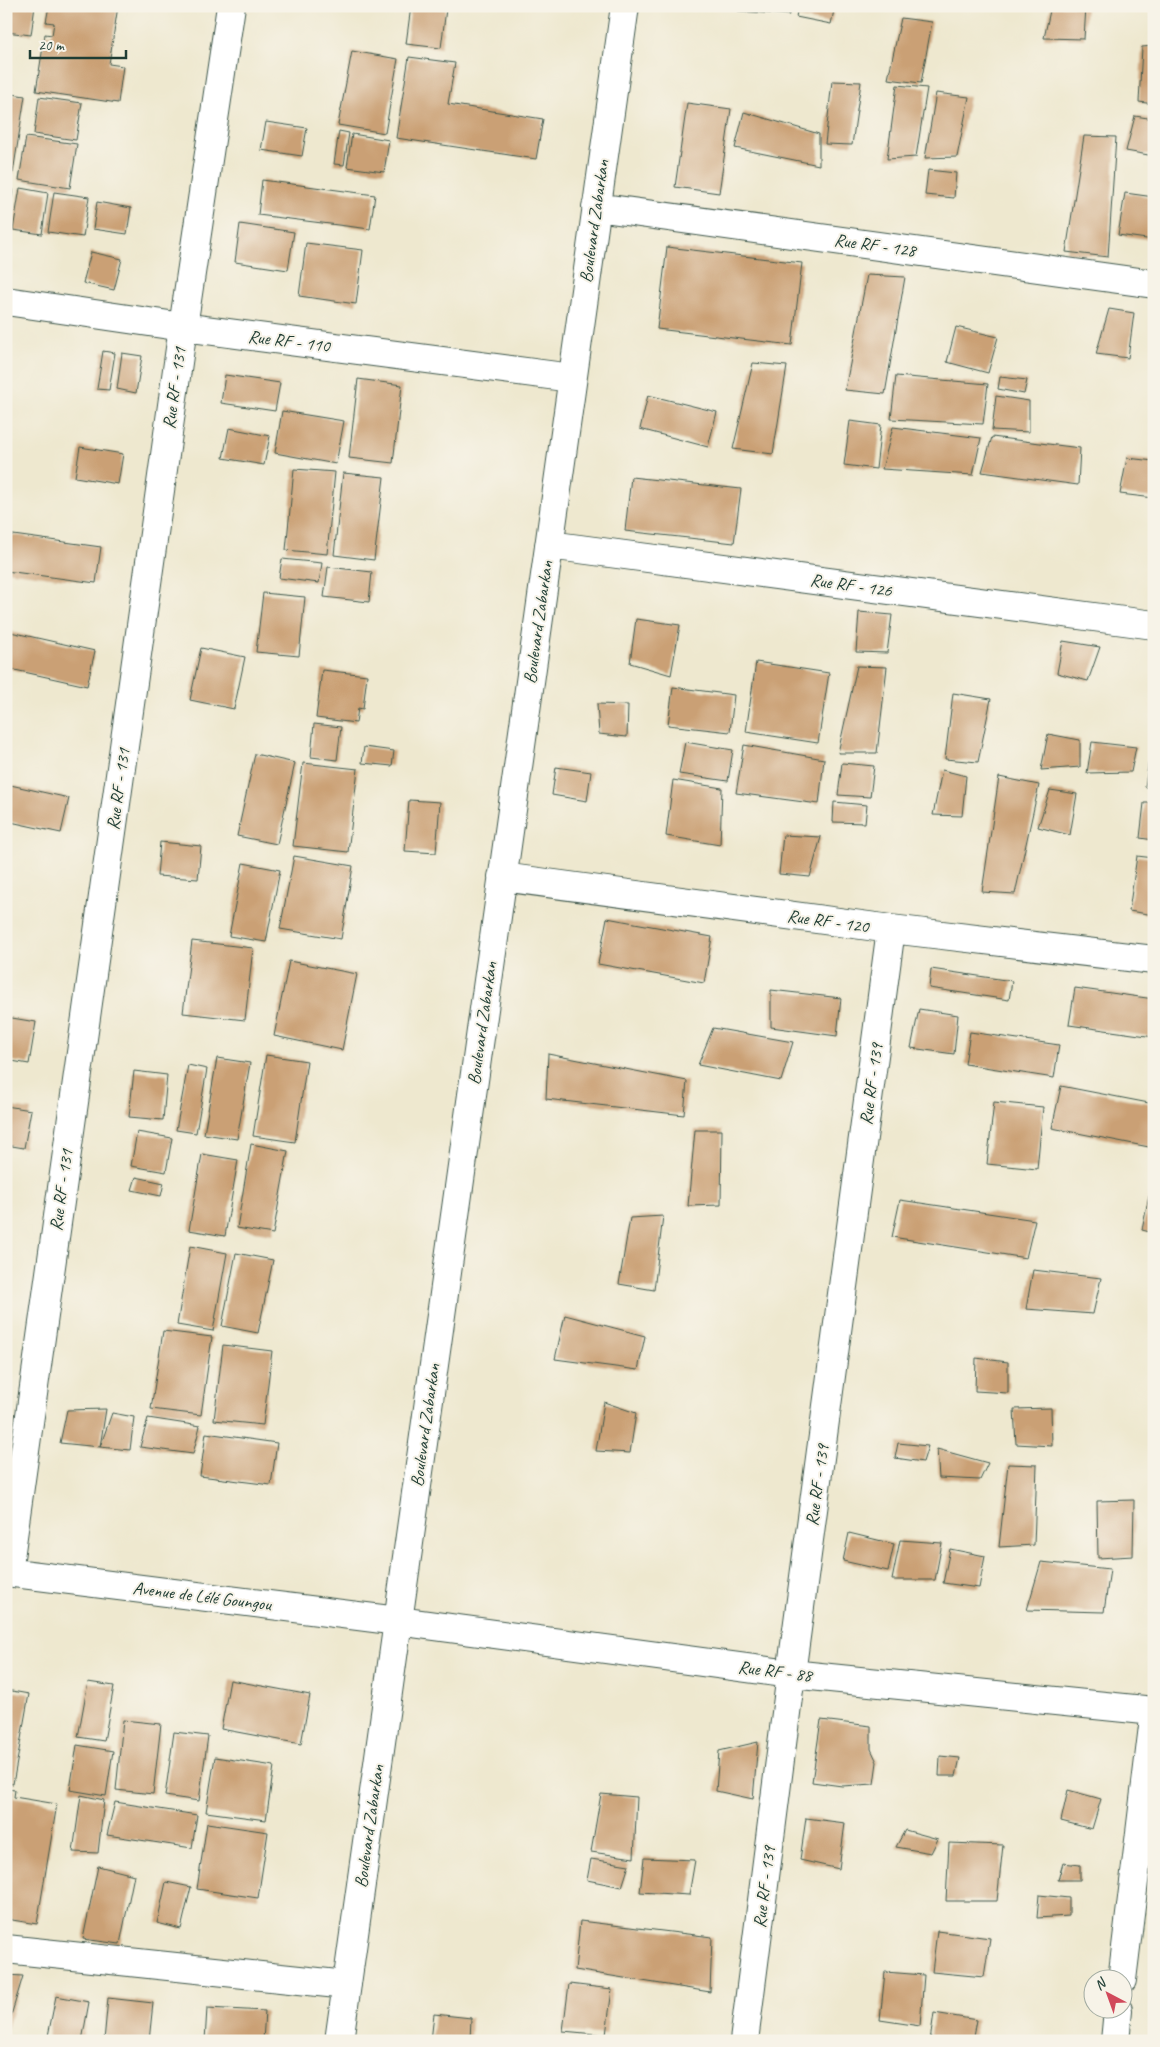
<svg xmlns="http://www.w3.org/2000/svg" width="1160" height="2047" font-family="Caveat,sans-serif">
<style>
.building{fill:#caa075}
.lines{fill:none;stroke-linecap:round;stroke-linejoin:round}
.minor-casing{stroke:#3e574b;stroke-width:30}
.minor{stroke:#fff;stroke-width:28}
.labels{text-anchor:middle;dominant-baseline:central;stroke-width:4;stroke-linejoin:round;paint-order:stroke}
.street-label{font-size:18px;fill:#1f3d34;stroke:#f7f3e8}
</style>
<rect width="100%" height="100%" fill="#f7f3e8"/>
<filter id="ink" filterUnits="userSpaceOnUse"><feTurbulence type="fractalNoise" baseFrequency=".02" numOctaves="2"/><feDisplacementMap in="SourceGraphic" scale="10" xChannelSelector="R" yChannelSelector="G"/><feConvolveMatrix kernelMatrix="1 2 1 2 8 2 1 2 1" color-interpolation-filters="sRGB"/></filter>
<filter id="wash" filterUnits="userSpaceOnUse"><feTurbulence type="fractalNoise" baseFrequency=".0096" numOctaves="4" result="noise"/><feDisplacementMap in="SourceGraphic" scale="20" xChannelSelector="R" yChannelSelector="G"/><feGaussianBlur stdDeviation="1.12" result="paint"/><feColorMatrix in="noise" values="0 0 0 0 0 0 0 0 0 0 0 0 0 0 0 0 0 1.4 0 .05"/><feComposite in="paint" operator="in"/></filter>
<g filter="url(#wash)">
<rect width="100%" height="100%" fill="#eee8cf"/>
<g id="blocks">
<path class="building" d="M6,6H35L31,35L6,32Z
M49,6H118L109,64L123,66L118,103L36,91L45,34L52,35L54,23L46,22Z
M411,6L446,9L441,48L406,44Z
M738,6H790L789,15L738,11Z
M798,6H835L831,24L796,17Z
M1051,6H1086L1084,39L1044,38Z
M901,18L932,22L921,83L888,79Z
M1154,46V104L1139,102L1142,47Z
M352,51L398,59L385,133L338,125Z
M409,57L455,63L448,104L543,119L536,159L396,138Z
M832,81L861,82L852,145L825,144Z
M897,85L927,88L916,157L887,159Z
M6,93L25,96L13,173L6,172Z
M936,93L969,97L957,157L925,158Z
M39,97L82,103L76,140L34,134Z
M687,103L731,109L719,193L675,187Z
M744,112L819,134V165L735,148Z
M1135,116L1154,119V156L1126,151Z
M266,122L307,128L302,156L261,150Z
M339,131L349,133L344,165L334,164Z
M352,134L389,140L384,172L347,167Z
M1084,136L1116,137L1108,257L1066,252Z
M26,137L77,144L70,188L19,180Z
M928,170L956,173L954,198L925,195Z
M262,180L375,195L370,229L258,215Z
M20,188L48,193L42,234L13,230Z
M6,190H13L7,225H6Z
M54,192L89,197L83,237L48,232Z
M1125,193L1154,197V240L1118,235Z
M97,202L131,208L127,234L93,229Z
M240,224L294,232L288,270L235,262Z
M306,243L363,250L356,304L299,296Z
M667,247L802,263L792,345L657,329Z
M91,252L122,259L114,290L83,283Z
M867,275L905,277L885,394L845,390Z
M1109,309L1134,313L1128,358L1096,354Z
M956,327L998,337L988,373L947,362Z
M103,351L115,353L109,390L97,389Z
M122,353L142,356L136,393L117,389Z
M753,363L787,366L773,454L733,449Z
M225,375L280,383L275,411L221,403Z
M896,376L988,384L983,424L891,419Z
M1000,377L1027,380L1024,394L998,389Z
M358,379L402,385L393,463L349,458Z
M648,395L717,412L708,447L640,429Z
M996,396L1029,401V432L992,430Z
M282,411L344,421L336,464L275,453Z
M850,421L881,425L876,469L844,465Z
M893,427L981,438L973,475L882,469Z
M229,428L270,436L264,465L223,458Z
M992,437L1080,448L1078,485L982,472Z
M80,447L123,454L118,484L75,477Z
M1127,458L1154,461V498L1120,494Z
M294,469L335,472L327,554L286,550Z
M343,473L384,477L374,560L334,555Z
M631,477L741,489L734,543L625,531Z
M6,534L101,547L96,583L6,571Z
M282,559L322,563L319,583L279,578Z
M328,567L372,572L369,602L324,597Z
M263,593L305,597L299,656L256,652Z
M859,612L892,615L887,653L856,652Z
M636,619L680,625L671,675L630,663Z
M6,631L95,651L87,686L6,668Z
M1063,641L1100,647L1088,681L1057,673Z
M201,648L245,657L234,709L190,700Z
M756,662L829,673L818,743L746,732Z
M857,666L887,667L877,753H838Z
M322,670L367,675L363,709L358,708L356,723L316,718Z
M673,687L734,695L730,732L668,725Z
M953,693L991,699L978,762L945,759Z
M597,704L628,705L627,737L599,734Z
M314,724L341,727L337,760L311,757Z
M1048,734L1080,740V767L1041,770Z
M685,742L733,750L728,781L679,774Z
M1092,742L1136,747L1131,772L1087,773Z
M744,745L824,759L819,804L736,793Z
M1151,745H1154V788L1145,787Z
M364,747L394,751L392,766L362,763Z
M255,754L295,763L277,844L237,836Z
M303,763L358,769L348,852L293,846Z
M842,763L874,766L870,797L838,795Z
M556,767L591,772L587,801L552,795Z
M942,770L966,776L962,816L933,815Z
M999,777L1039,785L1015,894L982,892Z
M673,780L722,788L720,845L666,836Z
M6,784L69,798L61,833L6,821Z
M1050,790L1077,794L1070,835L1038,827Z
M409,800L440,802L436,853L405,851Z
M834,802L867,805L865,823L833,822Z
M1144,803H1154V840L1140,838Z
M783,835L821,837L810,877L779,874Z
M160,842L201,846L198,879L157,876Z
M294,856L353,866L341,939L280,929Z
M1137,856L1154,858V915L1129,911Z
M243,863L280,870L266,942L229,936Z
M607,918L712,937L704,983L598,964Z
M192,941L253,948L245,1020L183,1013Z
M289,961L357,974L342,1050L274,1036Z
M931,969L1012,981L1009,1000L929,988Z
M1075,988L1154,999V1037L1069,1025Z
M771,990L841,998L837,1036L771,1027Z
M919,1009L958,1015L954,1054L911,1048Z
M6,1017L36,1022L29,1064L6,1060Z
M713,1028L793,1042L781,1081L698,1065Z
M970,1032L1059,1045L1054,1078L965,1064Z
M548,1054L687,1081L684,1115L546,1099Z
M266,1055L307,1061L295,1142L253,1136Z
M217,1058L250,1063L237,1139L204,1134Z
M188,1065L207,1069L196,1133L176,1130Z
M134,1071L167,1075L163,1120L129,1117Z
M1061,1086L1154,1104V1148L1052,1128Z
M994,1102L1043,1107L1037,1169L987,1164Z
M6,1106L31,1110L24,1148L6,1145Z
M695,1130H722L721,1205L688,1206Z
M137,1132L172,1138L166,1172L131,1166Z
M251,1144L288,1151L273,1234L237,1228Z
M202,1154L238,1160L225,1236L189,1230Z
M136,1177L164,1183L161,1196L132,1190Z
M1149,1196H1154V1233L1142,1230Z
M900,1200L1035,1220L1026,1258L892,1237Z
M663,1216L654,1290L619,1284L630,1218Z
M190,1246L227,1253L213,1331L177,1325Z
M236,1253L273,1260L258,1333L222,1326Z
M1033,1270L1101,1278L1093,1314L1026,1309Z
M565,1315L645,1336L638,1370L555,1359Z
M163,1331L212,1337L201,1415L151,1409Z
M223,1345L272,1351L263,1425L214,1420Z
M976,1358L1008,1362V1393L975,1391Z
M604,1402L636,1413L630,1453L596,1451Z
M1051,1408L1052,1446L1016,1444L1014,1409Z
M106,1409L100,1447L112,1413L134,1417L130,1450L60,1443L67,1410Z
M148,1418L200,1426L193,1454L140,1447Z
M206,1433L277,1443L271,1485L200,1476Z
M898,1443L928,1446L923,1462L895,1458Z
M937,1449L988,1463L980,1480L939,1478Z
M1008,1464L1037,1465L1034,1545L999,1547Z
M1134,1500L1133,1556L1098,1558L1097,1501Z
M849,1533L894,1544L888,1571L843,1561Z
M900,1540L942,1543L935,1580H892Z
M950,1549L985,1556L979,1588L943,1583Z
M1041,1562L1110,1569L1104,1612L1027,1610Z
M230,1680L310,1695L301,1744L221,1729Z
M88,1682L114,1686L104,1741L78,1737Z
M6,1690L29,1694L13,1784L6,1783Z
M123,1720L161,1724L153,1794L116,1790Z
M821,1720L871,1726V1749L877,1762L874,1784L842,1786L812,1782Z
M174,1732L208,1736L199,1801L165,1796Z
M758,1742L753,1799L716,1791L719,1751Z
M77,1745L113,1751L106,1796L70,1790Z
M940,1756L960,1758L956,1776H939Z
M215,1757L274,1766L266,1820L206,1812Z
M6,1789L15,1790L14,1797L57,1804L37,1924L6,1919Z
M1068,1790L1101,1799L1092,1829L1061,1821Z
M601,1794L637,1797L634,1858L591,1852Z
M81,1795L104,1800L98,1853L73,1852Z
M115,1802L197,1815L192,1848L107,1835Z
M806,1818L845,1823L839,1869L800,1860Z
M207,1823L268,1832L258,1898L197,1889Z
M905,1830L938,1839L931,1853L896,1847Z
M949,1843L1003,1845L997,1901H946Z
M644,1858L695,1860L689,1895L640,1892Z
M591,1859L629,1865L622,1887L587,1880Z
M1063,1863L1080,1865V1880H1058Z
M98,1866L134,1875L120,1944L83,1939Z
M166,1882L191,1887L181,1929L157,1923Z
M1039,1895L1069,1898V1916L1037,1918Z
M580,1921L712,1937L710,1992L575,1970Z
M937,1931L990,1938L984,1977L932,1972Z
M885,1972L924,1975L920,2026L880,2020Z
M6,1975L23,1976L7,2029H6Z
M569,1984L612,1989L606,2035L563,2031Z
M56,1996L89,2002L82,2041H47Z
M108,1998L153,2003L149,2041H104Z
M207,2008L265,2011L263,2041H205Z
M934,2013L977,2020L973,2041H930Z
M434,2014L471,2018L470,2041H431Z"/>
</g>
</g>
<g filter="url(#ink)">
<use href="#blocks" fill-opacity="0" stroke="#3e574b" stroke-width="1"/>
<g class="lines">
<g class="minor-casing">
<path id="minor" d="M596,207L1154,284
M6,301L183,327L572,378
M549,545L1154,625
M502,877L891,929L1154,960
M6,1572L398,1621L791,1674L1154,1711
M8,1572L183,327L231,6
M6,1949L347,1985
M1122,1980L1154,1718
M339,2041L625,6
M744,2041L791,1674L891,929
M1115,2041L1118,2010"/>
</g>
<use href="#minor" class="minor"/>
</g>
</g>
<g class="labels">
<g class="street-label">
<text transform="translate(594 221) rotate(-82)">Boulevard Zabarkan</text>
<text transform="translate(875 245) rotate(8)">Rue RF - 128</text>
<text transform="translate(289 341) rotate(7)">Rue RF - 110</text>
<text transform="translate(174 388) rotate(-82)">Rue RF - 131</text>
<text transform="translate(851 585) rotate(8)">Rue RF - 126</text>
<text transform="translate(538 622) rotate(-82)">Boulevard Zabarkan</text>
<text transform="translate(118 789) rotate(-82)">Rue RF - 131</text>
<text transform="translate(828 921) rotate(8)">Rue RF - 120</text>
<text transform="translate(482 1023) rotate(-82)">Boulevard Zabarkan</text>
<text transform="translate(871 1084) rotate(-82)">Rue RF - 139</text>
<text transform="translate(61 1190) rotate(-82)">Rue RF - 131</text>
<text transform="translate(425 1425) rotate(-82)">Boulevard Zabarkan</text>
<text transform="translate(817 1485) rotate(-82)">Rue RF - 139</text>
<text transform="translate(202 1596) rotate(7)">Avenue de Lélé Goungou</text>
<text transform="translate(775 1671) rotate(7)">Rue RF - 88</text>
<text transform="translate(369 1826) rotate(-82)">Boulevard Zabarkan</text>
<text transform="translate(764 1887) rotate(-83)">Rue RF - 139</text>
</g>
</g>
<rect width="1160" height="2047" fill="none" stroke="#f7f3e8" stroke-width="25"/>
<g transform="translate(1108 1994) rotate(319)"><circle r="24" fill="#f7f3e8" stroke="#a1aaa0"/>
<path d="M0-4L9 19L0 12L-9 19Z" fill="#d1495b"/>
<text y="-8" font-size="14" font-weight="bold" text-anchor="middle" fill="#1f3d34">N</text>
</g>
<path d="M30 50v8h96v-8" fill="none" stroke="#1f3d34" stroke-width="2.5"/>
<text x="38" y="50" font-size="15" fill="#1f3d34" stroke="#f7f3e8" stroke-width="4" paint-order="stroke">20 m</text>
</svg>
